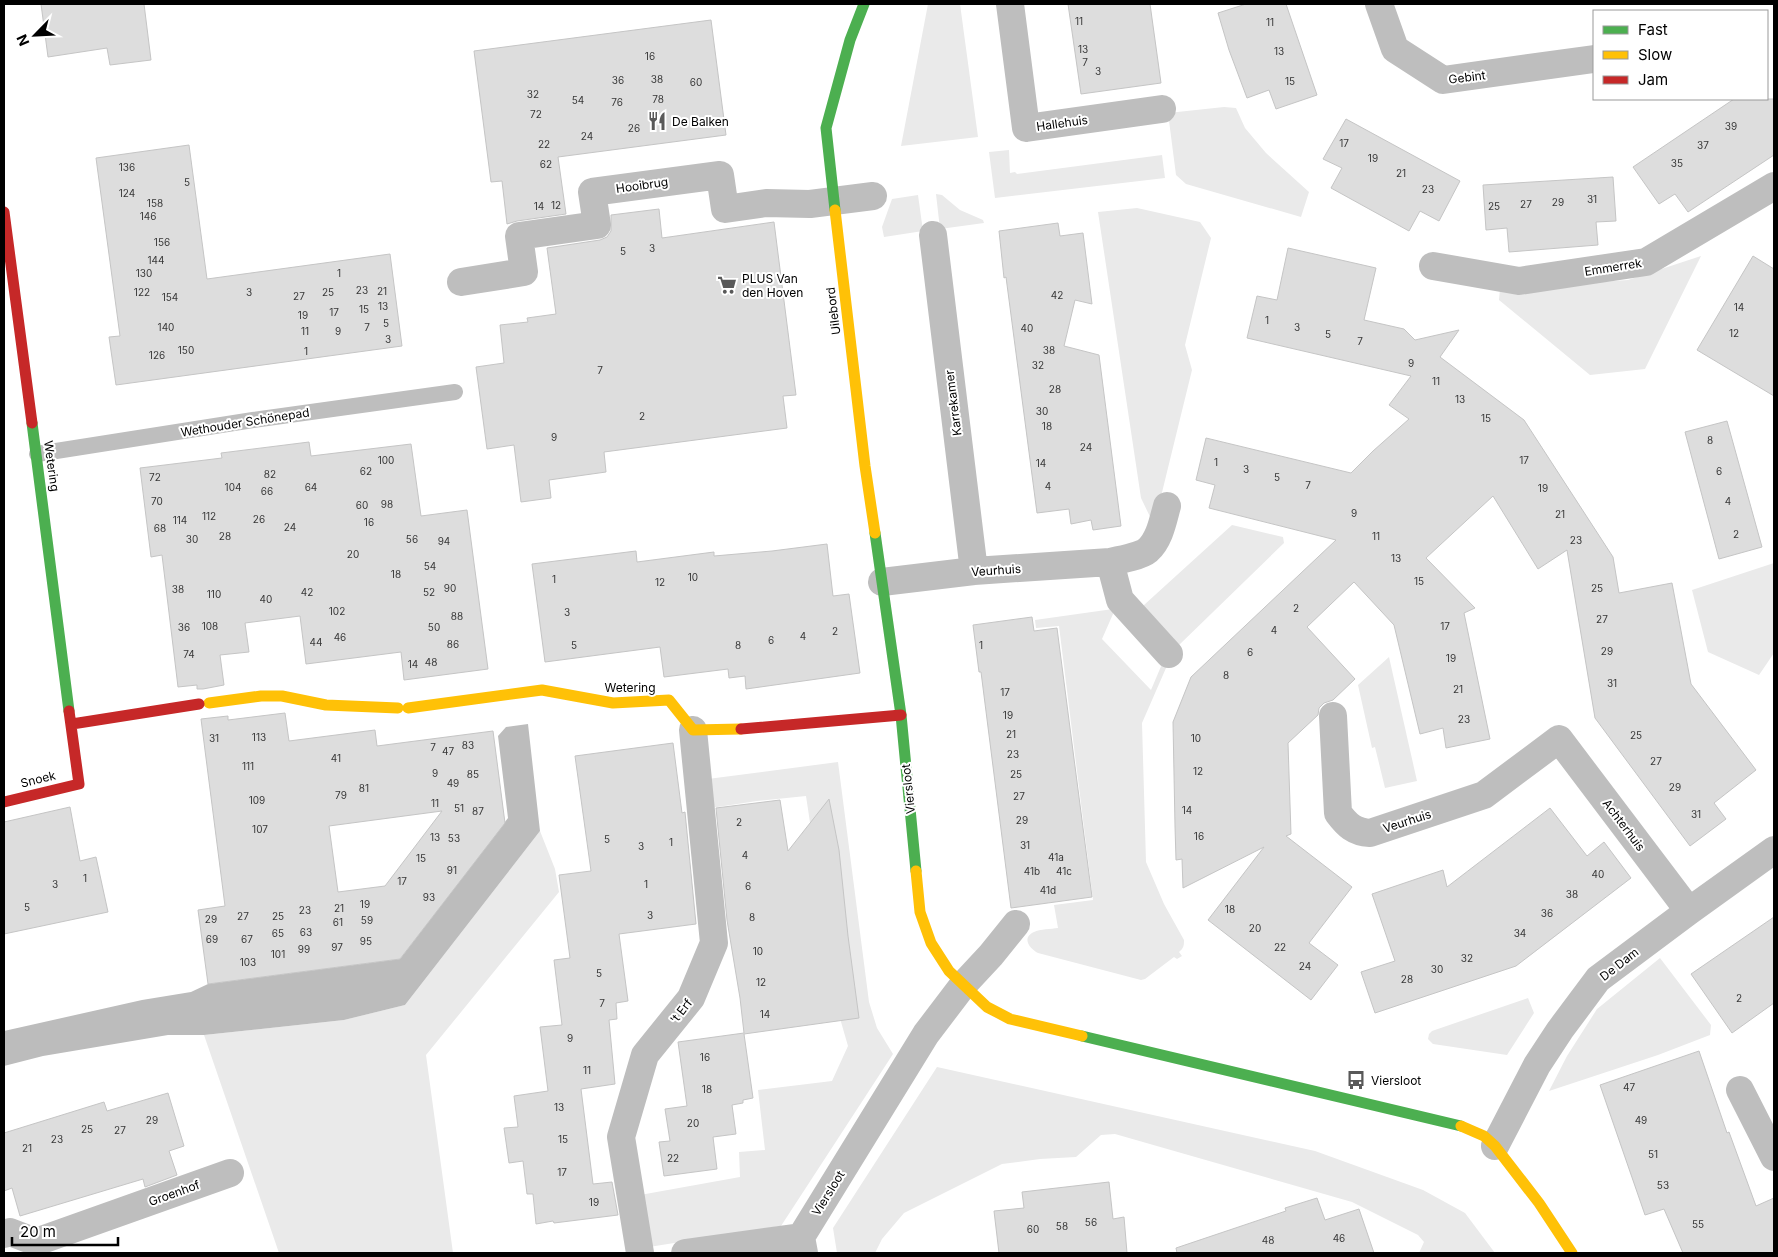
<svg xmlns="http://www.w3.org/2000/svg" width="1778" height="1257" font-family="Inter,sans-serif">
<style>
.green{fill:#eaeaea}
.water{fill:#bcbcbc}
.building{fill:#ddd;stroke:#c5c5c5;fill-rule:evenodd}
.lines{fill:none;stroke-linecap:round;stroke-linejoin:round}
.lane{stroke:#bebebe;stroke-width:16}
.street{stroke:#bebebe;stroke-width:28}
.fast{stroke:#4caf50;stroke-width:11}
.slow{stroke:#ffc107;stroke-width:11}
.jam{stroke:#c62828;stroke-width:11}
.labels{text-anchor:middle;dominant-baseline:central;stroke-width:4;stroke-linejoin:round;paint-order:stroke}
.number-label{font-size:10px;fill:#373737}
.street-label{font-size:12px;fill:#000;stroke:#fff}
.poi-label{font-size:12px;fill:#000;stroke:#fff;text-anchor:start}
</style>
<rect width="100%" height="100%" fill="#fff"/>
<path class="green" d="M928,4H960L978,137L901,146Z
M1224,107L1236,108L1245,128L1266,153L1309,192L1301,217L1186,184L1176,175L1168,113Z
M1009,150L1010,173L1015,172L1017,174L1162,155L1165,178L995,198L989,152Z
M936,194L942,195L960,210L983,220L984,223L940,229Z
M918,195L923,231L884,237L882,227L892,199Z
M1137,208L1200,222L1211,238L1185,345L1192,370L1154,525L1141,498L1098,212Z
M1701,256L1645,369L1590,375L1499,300L1500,289L1628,280Z
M1232,525L1283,537L1284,543L1178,646L1144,609V605Z
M1774,563V653L1759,675L1708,652L1692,590Z
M1113,609V614L1102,639L1151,690L1162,664L1166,668L1142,723L1146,862L1164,904L1184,940C1184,945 1184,948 1179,952L1182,956L1177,959L1174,957L1145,979L1141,980L1038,953C1030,949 1021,938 1034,932C1040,929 1051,929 1058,928L1054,905L1093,900L1059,626L1036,628L1035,620Z
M1389,657L1417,781L1385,788L1375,747L1372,748L1358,685Z
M838,762L869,1002L877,1028L893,1054L781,1226L649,1247L640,1195L740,1177L739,1152L765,1150L758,1090L832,1081L848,1046L839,1015L806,796L757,801L704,809L700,780Z
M540,831L555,869L559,892L426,1055L453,1253H279L204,1035L344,1020L405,1005Z
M1660,958L1711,1025L1710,1035L1658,1055L1549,1091L1567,1056L1597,1009Z
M1528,998L1534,1013L1507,1055L1433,1044L1428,1039L1429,1034L1432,1031Z
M937,1067L1315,1151L1423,1190L1465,1213L1495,1253H1419L1424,1242L1418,1235L1352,1202L1115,1134L1101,1135L1076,1157L1040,1159L1002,1164L904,1213L882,1239L875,1253H837L833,1228Z"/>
<path class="water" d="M528,724L540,831L405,1005L344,1020L204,1035H168L43,1056L4,1066V1031L142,1000L191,992L208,984L400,959L508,818L498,736L506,727Z"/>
<path class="building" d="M41,4H144L151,60L110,65L107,48L48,57Z
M1068,4H1150L1161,83L1081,94Z
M1246,4H1286L1317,95L1276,109L1269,90L1247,98L1229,50L1218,13Z
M711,20L726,135L558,157L566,214L517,221L507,224L502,181L491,182L474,51Z
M1734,99H1774V155L1688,212L1675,194L1659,204L1633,167Z
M1346,119L1460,181L1439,221L1420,211L1409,231L1331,188L1342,168L1323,159Z
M189,145L207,279L390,254L402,346L116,385L109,337L120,336L96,158Z
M1613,177L1616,221L1596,222L1598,245L1509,252L1507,228L1486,230L1483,185Z
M659,209L662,238L774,222L796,395L783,396L787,428L604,452L606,472L549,480L551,498L521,502L514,445L487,449L476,367L504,363L500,325L528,322L527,318L556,314L547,248L600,240L607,237L611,231V215Z
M1058,223L1060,236L1083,233L1092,304L1075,300L1064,346L1099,355L1121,526L1093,530L1091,520L1071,524L1069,509L1037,513L1006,277L1004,278L999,231Z
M1288,248L1376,268L1364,320L1404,329L1415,340L1459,330L1440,357L1524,420L1613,557L1619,593L1672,583L1691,684L1756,770L1714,803L1726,819L1690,846L1595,718L1567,550L1538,569L1493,496L1426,558L1475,608L1464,613L1490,739L1446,748L1443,728L1420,734L1394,625L1354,582L1307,627L1355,679L1333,700L1324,703L1319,708L1318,715L1288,743L1291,834L1286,836L1352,887L1309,943L1338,965L1311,1000L1208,920L1264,847L1183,888L1182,859L1176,860L1175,826L1173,722L1191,677L1336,540L1209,508L1215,485L1196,480L1206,438L1351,473L1373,451L1409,419L1389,405L1411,376L1247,338L1257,296L1277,300Z
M1753,256L1774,269V396L1697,350Z
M1727,421L1762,547L1719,559L1685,432Z
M309,442L311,456L411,444L421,516L467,510L488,669L404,680L401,652L306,664L300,616L245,623L249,652L220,655L224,685L203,689H197V685L178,687L162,555L151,557L140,468L222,458L221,453Z
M827,544L833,596L849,594L860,673L746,689L745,676L729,678L728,669L664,677L660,647L545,662L532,564L636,551L637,562L714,552V556L772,551Z
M1032,617L1034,631L1057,628L1092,897L1011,908L981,672H979L973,625Z
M285,713L289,741L375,730L377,746L493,731L505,823L400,959L208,984L198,910L225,906L201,719L228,716V720ZM442,811L385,886L338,892L329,826Z
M673,743L682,813L685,812L696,924L619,934L628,1001L616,1003L617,1019L609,1020L615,1084L581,1089L593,1184L612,1182L618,1215L554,1223L553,1221L536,1224L533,1194H527L523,1161L509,1163L504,1128L518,1127L514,1096L548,1091L540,1027L562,1025L554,960L570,958L559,875L591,871L575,756Z
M829,799L839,850L848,936L859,1018L744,1034L753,1098L743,1100V1103L732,1105L736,1134L713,1137L717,1169L664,1176L659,1142L670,1141L665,1109L687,1106L678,1042L744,1033L740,998L727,920L716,808L780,800L788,851Z
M70,807L80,861L96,857L108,912L4,934V822Z
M1550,808L1587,856L1604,842L1631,878L1516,966L1375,1013L1361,972L1395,961L1372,894L1443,870L1447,887Z
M1774,917V1003L1732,1033L1691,974Z
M1699,1051L1727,1133L1729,1132L1756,1206L1774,1198V1253H1683L1664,1209L1645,1215L1600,1085Z
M168,1093L184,1146L169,1151L177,1175L145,1187L143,1179L20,1216L12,1188L4,1191V1133L104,1102L107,1111Z
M1109,1182L1113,1219L1124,1217L1127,1253H999L994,1211L1024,1208L1022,1192Z
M1317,1198L1325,1220L1359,1209L1374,1253H1177L1176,1248L1286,1211L1285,1208Z"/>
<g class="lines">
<path class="lane" d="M37,454L253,420L455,392"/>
<path class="street" d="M1010,4L1026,128L1162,109
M1379,4L1395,49L1443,80L1594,59
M933,235L974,571
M1433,266L1519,281L1646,262L1774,186
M461,282L524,272L519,236L597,225L592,192L720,175L725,209L766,203L810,204L873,196
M1110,562L1120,600L1169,654
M882,582L974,571L1110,562C1120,560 1141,556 1148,550C1160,539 1163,520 1167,506
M1333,716L1338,813C1347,825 1354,832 1370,833L1484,795L1559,739L1689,911
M1740,1090L1774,1157
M1495,1146L1537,1065L1560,1030L1598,979L1689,911L1774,850
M4,1234L10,1232L36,1242L230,1173
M640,1253L621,1137L645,1055L691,998L714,943L693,730
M685,1253L801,1237
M804,1253L801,1237L926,1034L964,984L991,955L1016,924"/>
<path class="fast" d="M835,210L826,128L850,40L864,4
M32,423L69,711
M875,533L901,715L916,871
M1082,1036L1461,1126"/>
<path class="slow" d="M835,210L865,466L875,533
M209,703L261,696H282L326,705L398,708
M408,708L542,690L613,703L669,700L693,730L741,729
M916,871L920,912L931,943L949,971L987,1007L1010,1019L1082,1036
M1461,1126L1484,1136L1495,1146L1539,1203L1572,1253"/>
<path class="jam" d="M4,212L32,423
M72,724L199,704
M741,729L901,715
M4,802L79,784L69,711"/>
</g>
<defs>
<g id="restaurant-bare" transform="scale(1.5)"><path d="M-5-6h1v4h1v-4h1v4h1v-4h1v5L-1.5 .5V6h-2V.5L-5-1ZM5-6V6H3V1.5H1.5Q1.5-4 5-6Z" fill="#595959" stroke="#fff" stroke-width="2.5" paint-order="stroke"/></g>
<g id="supermarket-bare" transform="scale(1.5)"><path d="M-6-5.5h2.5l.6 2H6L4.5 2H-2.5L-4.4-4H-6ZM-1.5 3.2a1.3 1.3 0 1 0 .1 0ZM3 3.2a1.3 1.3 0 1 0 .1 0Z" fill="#595959" stroke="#fff" stroke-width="2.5" paint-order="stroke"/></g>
<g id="bus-bare" transform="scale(1.5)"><path d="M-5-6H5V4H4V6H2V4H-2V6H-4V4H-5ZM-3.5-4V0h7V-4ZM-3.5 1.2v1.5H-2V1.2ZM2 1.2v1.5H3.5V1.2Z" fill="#595959" stroke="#fff" stroke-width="2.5" paint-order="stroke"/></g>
</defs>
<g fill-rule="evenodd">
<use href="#restaurant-bare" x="657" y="121"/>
<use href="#supermarket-bare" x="727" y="285"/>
<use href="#bus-bare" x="1356" y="1080"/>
</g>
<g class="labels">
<g class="number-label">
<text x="1079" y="21">11</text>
<text x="1270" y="22">11</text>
<text x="1083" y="49">13</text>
<text x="1279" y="51">13</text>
<text x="650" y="56">16</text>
<text x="1085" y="62">7</text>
<text x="1098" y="71">3</text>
<text x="657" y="79">38</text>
<text x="618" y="80">36</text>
<text x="1290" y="81">15</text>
<text x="696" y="82">60</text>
<text x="533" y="94">32</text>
<text x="658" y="99">78</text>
<text x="578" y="100">54</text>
<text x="617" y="102">76</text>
<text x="536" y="114">72</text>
<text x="1731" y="126">39</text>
<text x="634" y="128">26</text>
<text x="587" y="136">24</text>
<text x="1344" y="143">17</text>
<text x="544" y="144">22</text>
<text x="1703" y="145">37</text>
<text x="1373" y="158">19</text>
<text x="1677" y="163">35</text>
<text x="546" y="164">62</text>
<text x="127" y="167">136</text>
<text x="1401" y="173">21</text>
<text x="187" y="182">5</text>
<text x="1428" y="189">23</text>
<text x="127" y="193">124</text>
<text x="1592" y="199">31</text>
<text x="1558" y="202">29</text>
<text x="155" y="203">158</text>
<text x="1526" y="204">27</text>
<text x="556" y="205">12</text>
<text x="539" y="206">14</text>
<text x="1494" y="206">25</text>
<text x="148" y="216">146</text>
<text x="162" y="242">156</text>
<text x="652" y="248">3</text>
<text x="623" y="251">5</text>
<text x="156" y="260">144</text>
<text x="144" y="273">130</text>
<text x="339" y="273">1</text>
<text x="362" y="290">23</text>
<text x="382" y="291">21</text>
<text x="142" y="292">122</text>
<text x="249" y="292">3</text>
<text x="328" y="292">25</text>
<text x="1057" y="295">42</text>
<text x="299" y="296">27</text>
<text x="170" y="297">154</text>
<text x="383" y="306">13</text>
<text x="1739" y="307">14</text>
<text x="364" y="309">15</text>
<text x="334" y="312">17</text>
<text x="303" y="315">19</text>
<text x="1267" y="320">1</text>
<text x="386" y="323">5</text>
<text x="166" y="327">140</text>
<text x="367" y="327">7</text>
<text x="1297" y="327">3</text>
<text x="1027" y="328">40</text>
<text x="305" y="331">11</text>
<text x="338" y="331">9</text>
<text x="1734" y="333">12</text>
<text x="1328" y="334">5</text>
<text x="388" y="339">3</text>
<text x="1360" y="341">7</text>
<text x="186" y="350">150</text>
<text x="1049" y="350">38</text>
<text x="306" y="351">1</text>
<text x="157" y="355">126</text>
<text x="1411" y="363">9</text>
<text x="1038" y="365">32</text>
<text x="600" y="370">7</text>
<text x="1436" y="381">11</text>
<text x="1055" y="389">28</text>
<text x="1460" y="399">13</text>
<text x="1042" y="411">30</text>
<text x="642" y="416">2</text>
<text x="1486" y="418">15</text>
<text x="1047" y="426">18</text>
<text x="554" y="437">9</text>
<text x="1710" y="440">8</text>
<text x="1086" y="447">24</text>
<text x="386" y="460">100</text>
<text x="1524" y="460">17</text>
<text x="1216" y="462">1</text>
<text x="1041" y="463">14</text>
<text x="1246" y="469">3</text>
<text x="366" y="471">62</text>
<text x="1719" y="471">6</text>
<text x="270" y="474">82</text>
<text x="155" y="477">72</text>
<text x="1277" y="477">5</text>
<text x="1308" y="485">7</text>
<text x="1048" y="486">4</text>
<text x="233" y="487">104</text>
<text x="311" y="487">64</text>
<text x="1543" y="488">19</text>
<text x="267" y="491">66</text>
<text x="157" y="501">70</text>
<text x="1728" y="501">4</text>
<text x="387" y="504">98</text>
<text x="362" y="505">60</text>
<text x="1354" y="513">9</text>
<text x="1560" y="514">21</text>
<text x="209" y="516">112</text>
<text x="259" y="519">26</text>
<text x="180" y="520">114</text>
<text x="369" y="522">16</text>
<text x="290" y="527">24</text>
<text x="160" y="528">68</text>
<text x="1736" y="534">2</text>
<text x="225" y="536">28</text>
<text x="1376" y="536">11</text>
<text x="192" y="539">30</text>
<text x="412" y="539">56</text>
<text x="1576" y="540">23</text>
<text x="444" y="541">94</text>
<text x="353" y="554">20</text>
<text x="1396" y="558">13</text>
<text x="430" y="566">54</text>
<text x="396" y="574">18</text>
<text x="693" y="577">10</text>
<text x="554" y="579">1</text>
<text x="1419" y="581">15</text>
<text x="660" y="582">12</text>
<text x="450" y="588">90</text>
<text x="1597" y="588">25</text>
<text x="178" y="589">38</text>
<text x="307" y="592">42</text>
<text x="429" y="592">52</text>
<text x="214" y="594">110</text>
<text x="266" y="599">40</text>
<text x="1296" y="608">2</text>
<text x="337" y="611">102</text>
<text x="567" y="612">3</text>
<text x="457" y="616">88</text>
<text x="1602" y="619">27</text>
<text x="210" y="626">108</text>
<text x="1445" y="626">17</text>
<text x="184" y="627">36</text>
<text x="434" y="627">50</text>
<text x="1274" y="630">4</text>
<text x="835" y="631">2</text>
<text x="803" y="636">4</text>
<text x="340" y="637">46</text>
<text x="771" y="640">6</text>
<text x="316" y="642">44</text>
<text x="453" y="644">86</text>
<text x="574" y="645">5</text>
<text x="738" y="645">8</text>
<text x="981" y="645">1</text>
<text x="1607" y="651">29</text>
<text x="1250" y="652">6</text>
<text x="189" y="654">74</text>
<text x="1451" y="658">19</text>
<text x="431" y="662">48</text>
<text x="413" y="664">14</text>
<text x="1226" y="675">8</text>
<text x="1612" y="683">31</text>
<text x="1458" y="689">21</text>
<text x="1005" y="692">17</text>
<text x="1008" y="715">19</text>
<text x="1464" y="719">23</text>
<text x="1011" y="734">21</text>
<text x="1636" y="735">25</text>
<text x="259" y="737">113</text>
<text x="214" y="738">31</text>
<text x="1196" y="738">10</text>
<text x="468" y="745">83</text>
<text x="433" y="747">7</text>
<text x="448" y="751">47</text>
<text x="1013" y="754">23</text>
<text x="336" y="758">41</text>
<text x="1656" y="761">27</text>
<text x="248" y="766">111</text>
<text x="1198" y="771">12</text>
<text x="435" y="773">9</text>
<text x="473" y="774">85</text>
<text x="1016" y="774">25</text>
<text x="453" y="783">49</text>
<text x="1675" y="787">29</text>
<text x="364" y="788">81</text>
<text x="341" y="795">79</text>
<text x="1019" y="796">27</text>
<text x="257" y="800">109</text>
<text x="435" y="803">11</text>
<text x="459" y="808">51</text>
<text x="1187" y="810">14</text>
<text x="478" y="811">87</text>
<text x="1696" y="814">31</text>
<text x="1022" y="820">29</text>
<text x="739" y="822">2</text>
<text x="260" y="829">107</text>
<text x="1199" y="836">16</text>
<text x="435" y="837">13</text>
<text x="454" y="838">53</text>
<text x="607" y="839">5</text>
<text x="671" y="842">1</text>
<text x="1025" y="845">31</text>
<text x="641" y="846">3</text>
<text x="745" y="855">4</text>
<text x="1056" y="857">41a</text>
<text x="421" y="858">15</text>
<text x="452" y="870">91</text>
<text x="1032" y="871">41b</text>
<text x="1064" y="871">41c</text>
<text x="1598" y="874">40</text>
<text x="85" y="878">1</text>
<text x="402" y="881">17</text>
<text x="55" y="884">3</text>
<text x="646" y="884">1</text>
<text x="748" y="886">6</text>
<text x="1048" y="890">41d</text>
<text x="1572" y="894">38</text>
<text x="429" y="897">93</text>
<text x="365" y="904">19</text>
<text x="27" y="907">5</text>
<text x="339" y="908">21</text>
<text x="1230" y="909">18</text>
<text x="305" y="910">23</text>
<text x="1547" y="913">36</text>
<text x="650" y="915">3</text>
<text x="243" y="916">27</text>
<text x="278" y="916">25</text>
<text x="752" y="917">8</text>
<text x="211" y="919">29</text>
<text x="367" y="920">59</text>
<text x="338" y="922">61</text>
<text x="1255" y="928">20</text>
<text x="306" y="932">63</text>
<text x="278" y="933">65</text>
<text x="1520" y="933">34</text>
<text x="212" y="939">69</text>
<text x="247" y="939">67</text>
<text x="366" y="941">95</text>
<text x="337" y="947">97</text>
<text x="1280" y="947">22</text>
<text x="304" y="949">99</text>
<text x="758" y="951">10</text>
<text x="278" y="954">101</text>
<text x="1467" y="958">32</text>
<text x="248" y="962">103</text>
<text x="1305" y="966">24</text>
<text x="1437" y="969">30</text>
<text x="599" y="973">5</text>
<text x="1407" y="979">28</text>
<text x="761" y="982">12</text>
<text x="1739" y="998">2</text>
<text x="602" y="1003">7</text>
<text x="765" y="1014">14</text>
<text x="570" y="1038">9</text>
<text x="705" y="1057">16</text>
<text x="587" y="1070">11</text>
<text x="1629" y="1087">47</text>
<text x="707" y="1089">18</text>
<text x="559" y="1107">13</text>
<text x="152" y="1120">29</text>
<text x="1641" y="1120">49</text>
<text x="693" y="1123">20</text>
<text x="87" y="1129">25</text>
<text x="120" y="1130">27</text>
<text x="57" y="1139">23</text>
<text x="563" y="1139">15</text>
<text x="27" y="1148">21</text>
<text x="1653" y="1154">51</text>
<text x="673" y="1158">22</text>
<text x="562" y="1172">17</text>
<text x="1663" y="1185">53</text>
<text x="594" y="1202">19</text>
<text x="1091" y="1222">56</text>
<text x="1698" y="1224">55</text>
<text x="1062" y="1226">58</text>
<text x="1033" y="1229">60</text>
<text x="1339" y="1238">46</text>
<text x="1268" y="1240">48</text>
</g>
<g class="street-label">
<text transform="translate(1467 77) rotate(-7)">Gebint</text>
<text transform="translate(1062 123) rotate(-8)">Hallehuis</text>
<text transform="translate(642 185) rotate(-8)">Hooibrug</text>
<text transform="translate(1613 267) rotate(-9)">Emmerrek</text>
<text transform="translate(833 311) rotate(-97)">Uilebord</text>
<text transform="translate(953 403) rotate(-97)">Karrekamer</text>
<text transform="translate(245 422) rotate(-9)">Wethouder Schönepad</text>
<text transform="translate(52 466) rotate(82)">Wetering</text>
<text transform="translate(996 570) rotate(-4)">Veurhuis</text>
<text x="630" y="687">Wetering</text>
<text transform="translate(38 779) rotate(-14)">Snoek</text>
<text transform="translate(908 789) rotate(-96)">Viersloot</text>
<text transform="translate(1407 821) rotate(-18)">Veurhuis</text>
<text transform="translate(1624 825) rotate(53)">Achterhuis</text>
<text transform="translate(1619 964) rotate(-38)">De Dam</text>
<text transform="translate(681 1011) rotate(-52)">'t Erf</text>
<text transform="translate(174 1193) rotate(-20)">Groenhof</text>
<text transform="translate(828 1193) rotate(-58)">Viersloot</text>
</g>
<g class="poi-label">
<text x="672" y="121">De Balken</text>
<text x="742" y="278">PLUS Van<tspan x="742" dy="14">den Hoven</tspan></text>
<text x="1371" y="1080">Viersloot</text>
</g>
</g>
<rect width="1778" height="1257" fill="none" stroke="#000000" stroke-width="10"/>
<rect x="1593" y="10" width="175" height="90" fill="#ffffff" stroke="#999999"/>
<rect x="1603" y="26" width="25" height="8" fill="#4caf50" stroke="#999999"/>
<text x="1638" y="35" font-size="15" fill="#000000">Fast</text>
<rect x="1603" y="51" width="25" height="8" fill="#ffc107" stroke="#999999"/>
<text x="1638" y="60" font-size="15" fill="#000000">Slow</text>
<rect x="1603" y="76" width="25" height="8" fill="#c62828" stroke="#999999"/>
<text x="1638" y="85" font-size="15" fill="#000000">Jam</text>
<g transform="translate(35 35) rotate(246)" stroke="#ffffff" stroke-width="4" paint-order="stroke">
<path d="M0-4L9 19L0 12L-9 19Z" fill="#000000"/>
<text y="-8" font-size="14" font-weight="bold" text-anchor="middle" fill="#000000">N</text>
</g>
<path d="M12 1237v8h106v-8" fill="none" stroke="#000000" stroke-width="2.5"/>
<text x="20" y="1237" font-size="15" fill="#000000" stroke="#ffffff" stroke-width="4" paint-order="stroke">20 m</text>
</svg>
